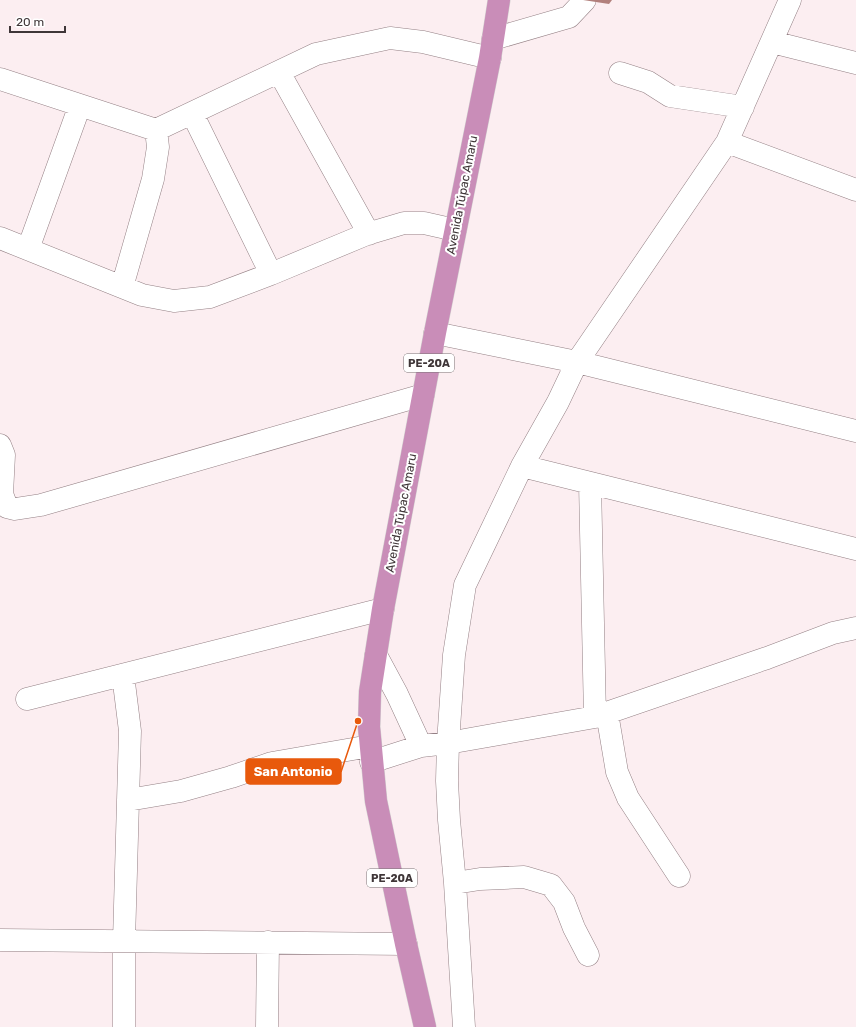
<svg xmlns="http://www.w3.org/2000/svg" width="856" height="1027" font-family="Rubik,sans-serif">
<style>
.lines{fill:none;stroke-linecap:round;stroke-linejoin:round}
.minor-casing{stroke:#948085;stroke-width:23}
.highway-casing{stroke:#d1cfcf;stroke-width:23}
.minor{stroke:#fff;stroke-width:22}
.highway{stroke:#c98db8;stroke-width:22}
.shaded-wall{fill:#b2807c}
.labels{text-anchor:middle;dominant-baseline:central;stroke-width:4;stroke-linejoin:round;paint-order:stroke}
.shield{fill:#fff;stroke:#797274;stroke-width:1}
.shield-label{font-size:11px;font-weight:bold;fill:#3f3638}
.street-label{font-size:12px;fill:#3f3638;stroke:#fff}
.leader{fill:none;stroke:#e8590c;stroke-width:1.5}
.callout-dot{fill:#e8590c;stroke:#fff;stroke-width:1.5}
.callout{fill:#e8590c;stroke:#e8590c;stroke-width:1.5}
.callout-label{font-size:13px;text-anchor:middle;font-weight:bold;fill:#fff}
</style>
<rect width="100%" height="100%" fill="#fceef1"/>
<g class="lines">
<g class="minor-casing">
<path id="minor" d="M493,39L569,17L585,0
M772,42L856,63
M279,72L369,234
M620,73L648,82L670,96L743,107
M0,79L156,130L316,54L390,38L423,42L490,58
M192,113L271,274
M727,142L856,190
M0,238L142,295L174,301L210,297L271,274L367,234L404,223H424L455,230
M28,249L80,105
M122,287L153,179L158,147L156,130
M435,333L577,362L856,431
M0,445L4,455L2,494L7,507L15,509L41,505L423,395
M522,466L856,549
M590,483L595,717
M376,655L397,694L421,746L448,743L595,717L767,658L833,633L856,628
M123,675L130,731L124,941V1027
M27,699L383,609
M607,713L617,772L628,798L679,876
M371,762L421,746
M128,800L181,791L231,777L272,763L370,746
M455,883L480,879L524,877L551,885L564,902L574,928L588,955
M0,940L406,944
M267,1027L268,942
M464,1027L455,883L449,820L447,781L448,743L454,655L465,585L522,466L558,402L577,362L727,142L790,0"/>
</g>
<g class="highway-casing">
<path id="highway" d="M425,1027L406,944L376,801L369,727L370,692L383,609L435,333L490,58L499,0"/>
</g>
<use href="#minor" class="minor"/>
<use href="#highway" class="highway"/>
</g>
<path class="shaded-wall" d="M583,0H612L609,4Z"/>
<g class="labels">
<g class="shield">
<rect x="404" y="354" width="50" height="18" rx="3"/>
<rect x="367" y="869" width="50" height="18" rx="3"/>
</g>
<g class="shield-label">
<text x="429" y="363">PE-20A</text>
<text x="392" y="878">PE-20A</text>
</g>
<g class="street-label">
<text transform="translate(462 195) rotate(-79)">Avenida Túpac Amaru</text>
<text transform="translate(401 513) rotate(-79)">Avenida Túpac Amaru</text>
</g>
</g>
<path class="leader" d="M358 721L341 772"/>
<circle class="callout-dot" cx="358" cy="721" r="4"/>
<rect class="callout" x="246" y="759" width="95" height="25" rx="4"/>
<g class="callout-label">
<text x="293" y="776">San Antonio</text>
</g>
<path d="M10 26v6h55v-6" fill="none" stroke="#3f3638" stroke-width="2"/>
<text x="16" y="26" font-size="12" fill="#3f3638" stroke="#ffffff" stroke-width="3" paint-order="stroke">20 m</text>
</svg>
